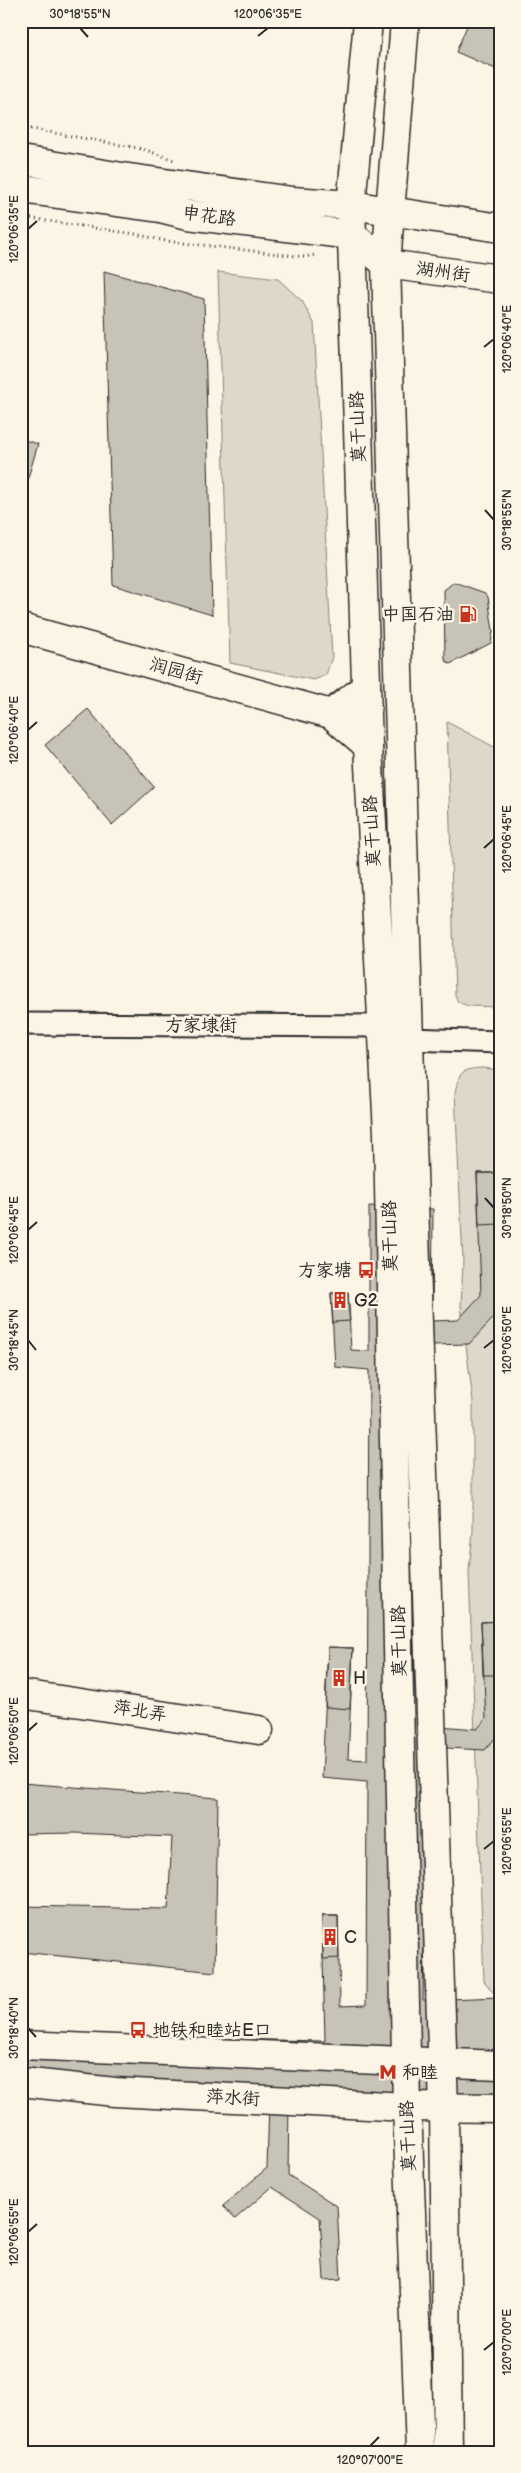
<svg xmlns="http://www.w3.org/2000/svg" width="521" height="2473" font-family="'Balsamiq Sans','LXGW WenKai TC',sans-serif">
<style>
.green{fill:#ded8ca;stroke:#84827a}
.building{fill:#c8c3b7;stroke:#2b2b2b}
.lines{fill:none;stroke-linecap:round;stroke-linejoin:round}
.street-casing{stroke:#2b2b2b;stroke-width:25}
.secondary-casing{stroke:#2b2b2b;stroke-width:31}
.primary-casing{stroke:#2b2b2b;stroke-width:31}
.path{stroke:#2b2b2b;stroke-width:3;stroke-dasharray:1 4;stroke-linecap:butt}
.street{stroke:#fcf5e5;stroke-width:21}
.secondary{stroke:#fcf5e5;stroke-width:28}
.primary{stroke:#fcf5e5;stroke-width:28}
.ticks{fill:none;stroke:#2b2b2b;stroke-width:2}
.labels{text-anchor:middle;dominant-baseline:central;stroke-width:5;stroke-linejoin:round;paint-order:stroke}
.street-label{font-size:18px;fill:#2b2b2b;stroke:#fcf5e5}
.poi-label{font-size:18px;fill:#2b2b2b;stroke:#fcf5e5;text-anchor:start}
.neatline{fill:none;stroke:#2b2b2b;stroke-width:2}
.ticks-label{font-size:12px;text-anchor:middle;fill:#2b2b2b}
</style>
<rect width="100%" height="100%" fill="#fcf5e5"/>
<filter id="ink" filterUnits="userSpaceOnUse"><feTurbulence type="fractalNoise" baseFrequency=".02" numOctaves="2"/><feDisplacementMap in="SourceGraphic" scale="10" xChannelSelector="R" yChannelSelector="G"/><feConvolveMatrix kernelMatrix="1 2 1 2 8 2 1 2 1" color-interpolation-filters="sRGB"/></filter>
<g filter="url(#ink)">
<path class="green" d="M218,272L278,279L302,301L314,323L332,657L326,675L314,680L230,663Z
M447,722L500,750V1007L468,1006L458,1002L455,995Z
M483,1068L500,1070V2001L484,1981L469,1571L473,1531V1401L461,1306L463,1261L455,1093C459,1072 461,1069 483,1068Z"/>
<path class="building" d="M469,21H500V71L456,52Z
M104,271L204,299L212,615L113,585Z
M21,439L38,444L21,502Z
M454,582L485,593L488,597L493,631L491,643L450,664L445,660L444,590Z
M88,709L154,787L112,825L45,745Z
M477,1173H500V1311L469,1344L432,1345L427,1725L477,1729L486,1719L481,1622L500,1621V1732L485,1750L427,1747L423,2000L500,1997V2100L289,2101L288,2175L337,2206L341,2279L324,2280L320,2218L272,2187L235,2219L223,2206L267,2168L269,2102L214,2099L21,2096V2035L325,2041L322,1916H338L340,2006L366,2005L367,1782L322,1778L328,1647L353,1648L348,1759L367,1760L369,1370L335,1367L331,1293L348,1292L351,1350L369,1351V1206L433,1209L432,1321L458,1320L481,1295Z
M477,1173H500V1224L479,1225Z
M348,1292L350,1321L333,1322L331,1293Z
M500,1621V1675H483L481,1622Z
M328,1647L353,1648L350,1709L325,1707Z
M21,1783L218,1798L215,1972L21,1952V1906L168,1909L172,1837L74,1833L21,1834Z
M495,1860H500V1936L495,1909Z
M495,1860H500V1909H495Z
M322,1916H338L339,1958L323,1959Z"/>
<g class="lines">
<g class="street-casing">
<path id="street" d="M21,1024L382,1026
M409,1039L500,1042"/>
</g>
<g class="secondary-casing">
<path id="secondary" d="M21,160L122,177L292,201L351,205L500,228
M21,189L160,208L188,215L352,235L386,264L500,279
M21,628L331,714L368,746
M331,714L366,687
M21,1694L259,1730
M21,2045L500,2065
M21,2082L115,2092L407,2107L500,2108"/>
</g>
<g class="primary-casing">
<path id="primary" d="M368,21L351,205L368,746L388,1133L407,2107L420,2452
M405,21L386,264L412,1142L444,2108L448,2452"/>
</g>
<path class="path" d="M21,127L143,149L174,160
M21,217L135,234L166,241L305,257L315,255"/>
<use href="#street" class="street"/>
<use href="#secondary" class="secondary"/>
<use href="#primary" class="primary"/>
</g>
</g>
<path class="ticks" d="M80,28L88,37M258,36L268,28M28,229L37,221M484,347L494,339M485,510L494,520M28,730L37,722M484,848L494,839M485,1198L494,1208M28,1230L37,1222M28,1340L36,1350M484,1348L494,1340M28,1731L37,1723M484,1849L494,1841M28,2028L36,2037M28,2232L37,2224M484,2350L494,2342M370,2446L379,2437"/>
<defs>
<g id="fuel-bare" transform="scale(1.35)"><path d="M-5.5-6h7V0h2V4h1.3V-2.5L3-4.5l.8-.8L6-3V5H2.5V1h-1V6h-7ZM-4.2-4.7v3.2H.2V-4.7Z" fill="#c8321e" stroke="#fcf5e5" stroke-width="2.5" paint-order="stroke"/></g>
<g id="bus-bare" transform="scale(1.35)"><path d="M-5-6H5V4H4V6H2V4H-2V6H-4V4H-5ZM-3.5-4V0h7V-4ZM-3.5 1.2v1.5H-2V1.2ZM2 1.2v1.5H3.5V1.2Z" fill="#c8321e" stroke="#fcf5e5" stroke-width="2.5" paint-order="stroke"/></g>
<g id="building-bare" transform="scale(1.35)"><path d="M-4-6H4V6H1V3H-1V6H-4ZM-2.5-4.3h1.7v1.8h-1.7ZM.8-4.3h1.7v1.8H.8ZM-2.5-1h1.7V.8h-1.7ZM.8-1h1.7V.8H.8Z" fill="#c8321e" stroke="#fcf5e5" stroke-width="2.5" paint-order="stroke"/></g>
<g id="metro-bare" transform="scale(1.35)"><path d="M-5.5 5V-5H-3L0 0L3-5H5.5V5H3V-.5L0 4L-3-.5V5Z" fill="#c8321e" stroke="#fcf5e5" stroke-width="2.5" paint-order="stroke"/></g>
</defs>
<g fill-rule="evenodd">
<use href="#fuel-bare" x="468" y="614"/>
<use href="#bus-bare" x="366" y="1270"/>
<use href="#building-bare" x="340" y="1300"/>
<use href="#building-bare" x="339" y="1678"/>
<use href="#building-bare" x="330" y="1937"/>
<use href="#bus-bare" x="138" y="2030"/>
<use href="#metro-bare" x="388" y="2072"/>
</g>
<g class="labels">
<g class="street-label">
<text transform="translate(209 216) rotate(8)">申花路</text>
<text transform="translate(443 272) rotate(8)">湖州街</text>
<text transform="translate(358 427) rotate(-92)">莫干山路</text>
<text transform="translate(176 671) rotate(16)">润园街</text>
<text transform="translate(372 831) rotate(-93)">莫干山路</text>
<text x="201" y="1025">方家埭街</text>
<text transform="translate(390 1236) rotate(-91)">莫干山路</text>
<text transform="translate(399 1641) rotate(-91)">莫干山路</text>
<text transform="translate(140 1711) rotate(9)">萍北弄</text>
<text transform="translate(233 2098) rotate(3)">萍水街</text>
<text transform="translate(408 2136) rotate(-92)">莫干山路</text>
</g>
<g class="poi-label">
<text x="454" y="614" text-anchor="end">中国石油</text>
<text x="352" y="1270" text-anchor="end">方家塘</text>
<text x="354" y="1300">G2</text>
<text x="353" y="1678">H</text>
<text x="344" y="1937">C</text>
<text x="152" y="2030">地铁和睦站E口</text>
<text x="402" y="2072">和睦</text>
</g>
</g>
<rect width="521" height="2473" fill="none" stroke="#fcf5e5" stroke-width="55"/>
<rect x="28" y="28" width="466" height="2418" class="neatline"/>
<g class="ticks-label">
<text x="80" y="18">30°18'55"N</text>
<text x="268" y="18">120°06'35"E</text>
<text transform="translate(14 229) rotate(-90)" y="4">120°06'35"E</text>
<text transform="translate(507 339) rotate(-90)" y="4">120°06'40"E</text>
<text transform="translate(507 520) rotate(-90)" y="4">30°18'55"N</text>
<text transform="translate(14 730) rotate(-90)" y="4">120°06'40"E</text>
<text transform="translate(507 839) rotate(-90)" y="4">120°06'45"E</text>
<text transform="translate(507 1208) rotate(-90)" y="4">30°18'50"N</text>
<text transform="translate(14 1230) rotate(-90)" y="4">120°06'45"E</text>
<text transform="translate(14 1340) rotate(-90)" y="4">30°18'45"N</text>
<text transform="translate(507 1340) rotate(-90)" y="4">120°06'50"E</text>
<text transform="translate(14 1731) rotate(-90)" y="4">120°06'50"E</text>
<text transform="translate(507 1841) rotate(-90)" y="4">120°06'55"E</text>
<text transform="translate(14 2028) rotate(-90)" y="4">30°18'40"N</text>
<text transform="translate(14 2232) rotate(-90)" y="4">120°06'55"E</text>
<text transform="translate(507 2342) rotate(-90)" y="4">120°07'00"E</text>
<text x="370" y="2464">120°07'00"E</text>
</g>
</svg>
